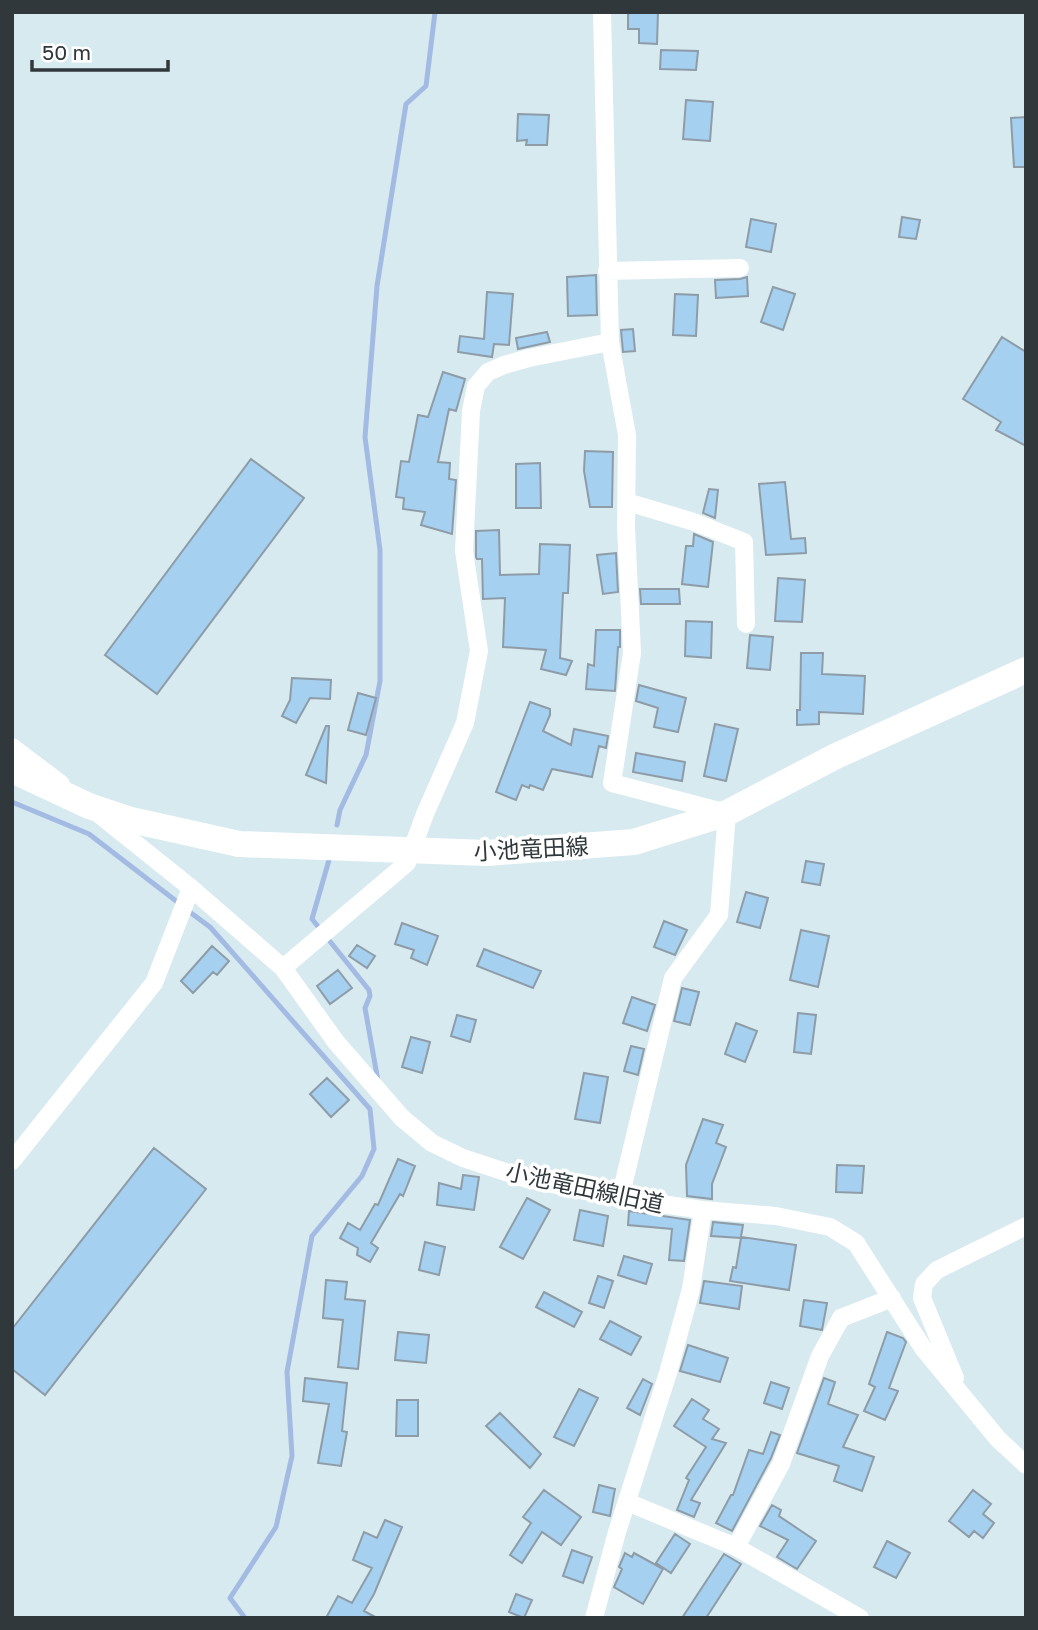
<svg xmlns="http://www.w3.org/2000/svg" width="1038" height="1630" font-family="'Golos Text','Noto Sans JP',sans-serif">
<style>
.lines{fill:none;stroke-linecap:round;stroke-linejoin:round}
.stream{stroke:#a3bae3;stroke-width:5}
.building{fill:#a5d0f0;stroke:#8e9ca7;stroke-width:2}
.street{stroke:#fff;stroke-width:18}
.secondary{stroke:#fff;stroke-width:26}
.labels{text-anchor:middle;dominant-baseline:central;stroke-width:7;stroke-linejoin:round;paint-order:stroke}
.street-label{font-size:23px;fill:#30383b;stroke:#fff}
</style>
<rect width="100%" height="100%" fill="#d6eaf0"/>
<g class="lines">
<path class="stream" d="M12,802L89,834L180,904
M337,825L340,810L366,755L380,681V550L365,437L377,286L406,104L426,86L435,12
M329,860L312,919L369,990L370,996L365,1008L378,1081
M187,910L210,927L370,1109L374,1149L362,1176L312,1236L287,1372L292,1456L276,1527L230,1598L245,1618"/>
</g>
<path class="building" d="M628,12H658L657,44L639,43V29H628Z
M661,50L698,51L696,70L660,69Z
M686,100L713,102L710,141L683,139Z
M518,114L549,115L547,145H526L527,140L517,141Z
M1026,117V167H1014L1011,118Z
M902,217L920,220L916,239L899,237Z
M751,219L776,224L771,252L746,247Z
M596,275L597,315L568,316L567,277Z
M747,277L748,296L716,298L715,280L740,279Z
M773,287L795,294L783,330L761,322Z
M487,292L513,294L509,345L494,344L492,357L458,352L460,336L484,339Z
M675,294L698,295L696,336L673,335Z
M633,329L635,351L623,352L621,330Z
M547,332L550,342L518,349L516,338Z
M1002,337L1026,352V446L996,430L1001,422L963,399Z
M443,372L465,379L456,411L449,409L438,462L450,463L449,479L456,480L452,534L421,525L425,512L403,509L404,498L396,497L401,461L409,462L418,415L428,417Z
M585,451L613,452L612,507H590L584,471Z
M251,459L304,498L157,694L105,655Z
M540,463L541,508H516V464Z
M785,482L791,539L805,538L806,553L766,555L759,484Z
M709,489L718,490L715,518L703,513Z
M499,530L500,575L539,574L540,544L570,545L568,593H563L560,658L572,661L566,675L541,669L546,650L503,647L505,598L483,599L482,559H477L476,557V531Z
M694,534L713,542L708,587L682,584L686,546H693Z
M616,553L618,592L603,594L597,555Z
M778,578L805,580L802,622L775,621Z
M640,589H679L680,604H641Z
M686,621L712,622L711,658L685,656Z
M596,630H620V647H618L615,691L586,689L588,664L594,666Z
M750,635L773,637L770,670L747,668Z
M801,653H823L822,674L865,676L863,714L819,712V724L797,725V710H800Z
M292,678L331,680L330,699L310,698L296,723L282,716L290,700Z
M639,685L686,698L678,732L654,727L658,708L636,701Z
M358,693L376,698L366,735L348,730Z
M530,702L550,709V715L543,731L571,745L574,729L608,736L606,748L599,746L592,777L552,769L543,790L530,785L529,788L522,785L516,800L496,792Z
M715,724L738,729L726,781L704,776Z
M326,726H329L326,783L306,775Z
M636,753L685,762L682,781L633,772Z
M806,861L824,864L820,885L802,882Z
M746,892L768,898L760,928L737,922Z
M664,921L687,930L675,955L654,947Z
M402,923L438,936L427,965L411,958L414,950L395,944Z
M801,930L829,936L818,987L790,980Z
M357,945L375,956L367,968L349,956Z
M212,946L229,961L217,975L213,972L193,993L181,981Z
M484,949L541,971L533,988L477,966Z
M338,970L352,988L330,1004L317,986Z
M682,988L699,992L690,1025L674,1021Z
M632,997L655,1005L647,1031L623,1023Z
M798,1013L816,1015L811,1054L794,1052Z
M457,1015L476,1020L470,1042L451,1036Z
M736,1023L757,1031L745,1062L725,1054Z
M411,1037L430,1042L422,1073L402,1067Z
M631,1046L644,1049L638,1075L624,1071Z
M584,1073L608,1077L600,1123L575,1119Z
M327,1078L349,1100L331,1117L310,1094Z
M703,1119L723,1125L716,1143L726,1147L712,1184V1199L687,1196L686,1165Z
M154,1148L206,1189L45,1395L12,1369V1329Z
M398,1159L415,1166L403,1196L400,1194L371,1243L378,1248L370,1262L357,1255L358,1248L340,1238L348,1223L360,1230L375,1204L378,1205Z
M837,1165L864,1166L862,1193L836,1192Z
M463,1175L479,1177L474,1210L437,1205L439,1183L461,1189Z
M527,1198L550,1210L523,1259L500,1247Z
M580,1210L608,1216L603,1246L574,1240Z
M629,1211L690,1220L684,1261L669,1260L672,1229L628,1225Z
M713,1222L743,1225L741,1237L796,1245L789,1290L730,1281L733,1267L736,1268L741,1238L711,1236Z
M425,1242L445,1247L439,1275L419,1270Z
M624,1256L652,1264L646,1284L618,1275Z
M598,1276L613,1281L604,1308L589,1303Z
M326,1280L347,1282L345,1299L365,1301L358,1369L338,1367L343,1320L323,1318Z
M704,1281L742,1286L739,1309L700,1303Z
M544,1292L582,1312L574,1327L536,1307Z
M804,1300L827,1303L822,1330L800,1326Z
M610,1321L641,1337L631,1355L600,1339Z
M398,1332L429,1335L426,1363L395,1360Z
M887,1332L903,1338L906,1342L889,1388L898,1391L885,1420L864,1411L875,1387L869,1384Z
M688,1345L728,1358L720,1382L680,1371Z
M305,1378L347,1383L342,1431L347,1432L341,1466L318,1463L329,1404L303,1401Z
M824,1378L835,1382L828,1404L858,1415L843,1447L874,1457L862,1491L834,1481L839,1466L797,1453Z
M643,1379L652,1384L640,1415L627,1408Z
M771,1382L789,1388L782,1409L764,1403Z
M579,1389L598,1398L574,1446L554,1437Z
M692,1399L709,1410L703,1419L719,1429L712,1439L726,1443L691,1500L700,1503L694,1517L677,1510L689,1480L686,1478L706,1447L674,1426Z
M397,1400H418V1436H396Z
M500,1413L541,1454L530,1468L486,1426Z
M771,1432L780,1435L771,1458L732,1531L716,1523L731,1495H733L749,1450L763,1454Z
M599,1485L615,1489L610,1516L593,1512Z
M544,1490L581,1517L561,1545L542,1532L522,1563L510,1555L531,1523L523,1517Z
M973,1490L991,1504L983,1514L994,1523L983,1538L974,1531L969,1537L949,1521Z
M772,1505L781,1510L779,1516L816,1541L797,1569L777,1557L788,1540L760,1526Z
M385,1520L402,1527L374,1594L364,1611L377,1618H326L338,1596L352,1603L372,1568L353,1560L364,1532L377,1538Z
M675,1534L690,1544L671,1573L656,1563Z
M887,1541L910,1553L896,1578L874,1567Z
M572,1550L592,1557L583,1583L563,1576Z
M625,1553L632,1557L634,1553L663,1569L643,1604L614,1587L622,1569L619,1567Z
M724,1554L741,1564L706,1618H682Z
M516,1594L532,1600L524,1618L509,1612Z"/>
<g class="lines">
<path class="street" d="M602,12L610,342L627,435L626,528L632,653L612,783L727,813L719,915L673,978L620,1198
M607,271L740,268
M627,502L694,522L744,542L746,624
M12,747L61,784
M100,815L191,888L283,968L336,1042L402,1118L432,1143L463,1158L527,1179L620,1198L703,1210L776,1216L830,1227L856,1243L923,1348L998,1439L1026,1465
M283,968L407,863L425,814L465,723L479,651L464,551L471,411L476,386L488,372L504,365L529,358L610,342
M12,1161L154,983L191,888
M955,1378L922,1298L924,1284L937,1270L1026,1226
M627,1502L736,1547L860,1618
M736,1547L781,1464L820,1356L841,1318L892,1298
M594,1618L617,1532L668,1373L691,1289L703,1210"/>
<path class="secondary" d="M12,770L89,806L131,820L239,844L487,853L634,842L727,813L836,756L1026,670"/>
</g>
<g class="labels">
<g class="street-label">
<text transform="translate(531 848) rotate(-3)">小池竜田線</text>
<text transform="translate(585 1187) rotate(12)">小池竜田線旧道</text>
</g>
</g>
<rect width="1038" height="1630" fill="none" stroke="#30383b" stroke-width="28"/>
<path d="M32 60v10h136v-10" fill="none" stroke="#30383b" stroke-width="3.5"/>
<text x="42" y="60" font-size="21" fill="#30383b" stroke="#ffffff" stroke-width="5" paint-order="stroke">50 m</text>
</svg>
